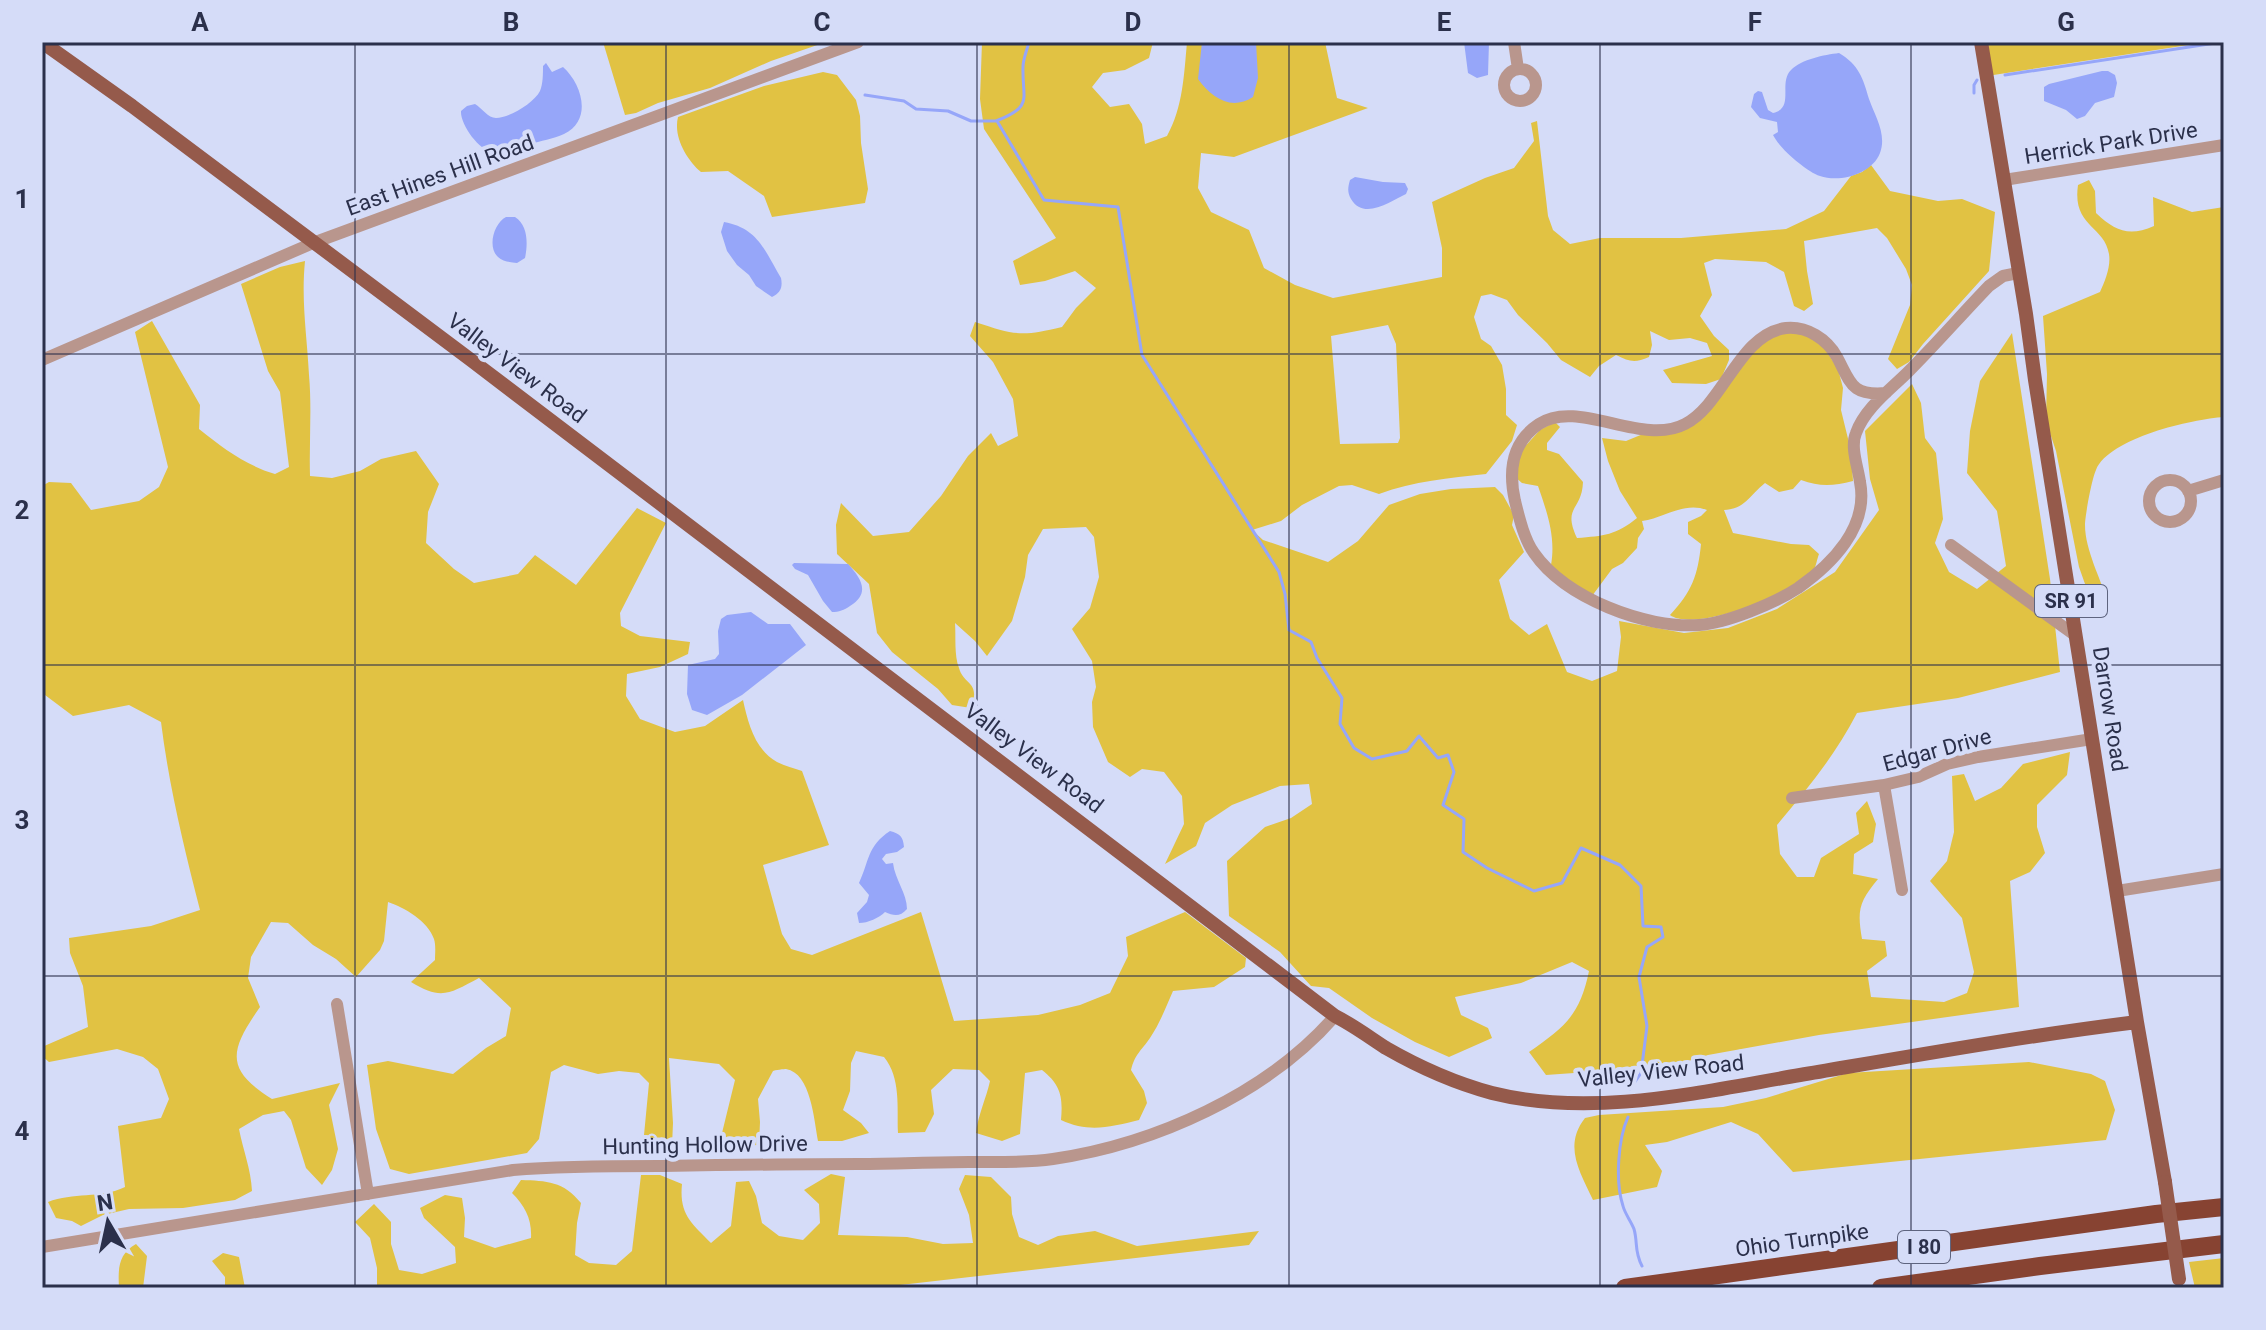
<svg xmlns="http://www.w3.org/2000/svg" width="2266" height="1330" font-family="Roboto,sans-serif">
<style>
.green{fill:#e1c243;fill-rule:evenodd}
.water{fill:#96a6f9}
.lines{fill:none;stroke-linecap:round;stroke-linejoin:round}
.stream{stroke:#96a6f9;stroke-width:3}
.minor{stroke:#b9968d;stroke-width:12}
.major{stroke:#955a4b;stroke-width:14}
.highway{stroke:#874332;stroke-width:18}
.major-bridge{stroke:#955a4b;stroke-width:14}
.grid{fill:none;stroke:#2b304b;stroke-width:2;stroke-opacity:0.55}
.labels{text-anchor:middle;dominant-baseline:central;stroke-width:8;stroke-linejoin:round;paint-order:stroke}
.shield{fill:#d5dcf8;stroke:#5e647f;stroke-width:2}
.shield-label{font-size:20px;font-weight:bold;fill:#2b304b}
.street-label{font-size:22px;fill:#2b304b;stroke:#d5dcf8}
.neatline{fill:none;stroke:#2b304b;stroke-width:3}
.grid-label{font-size:26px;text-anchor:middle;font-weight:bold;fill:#2b304b}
</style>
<rect width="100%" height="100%" fill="#d5dcf8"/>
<path class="green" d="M603,42H826L771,61L710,88L658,103L636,113L625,115Z
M982,42H1153L1149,58L1125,70L1103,73L1092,87L1110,107L1129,104L1142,124L1145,144L1167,136C1183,107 1184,75 1187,42H1325L1337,98L1368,108L1234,157L1201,153L1198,188L1211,212L1249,230L1264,268L1295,285L1333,298L1442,277V248L1432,202L1485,178L1514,168L1534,141L1531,123L1537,121L1548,216L1553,230L1570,244L1600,238H1681L1786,229L1824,211L1851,176L1862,172L1871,165L1890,191L1938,201L1962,199L1995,212L1989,271L1923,344L1909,362L1897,369L1888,359L1910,305L1912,285L1906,269L1887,238L1877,228L1804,241L1807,271L1813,304L1804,311L1794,306L1784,272L1766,262L1715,259L1704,263L1712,295L1700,316L1714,336L1729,350V360L1721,379L1706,384L1672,383L1663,370L1712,356L1707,343L1690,338L1669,340L1650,331L1652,345L1649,357C1635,363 1630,362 1616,355L1599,366L1590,377L1561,360L1547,343L1518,315L1507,300L1491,294L1481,296L1474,317L1481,339L1491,346L1502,365L1506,389V415L1517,425L1512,441L1486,474C1449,478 1414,481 1379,494L1352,485L1339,486L1302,505L1281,521L1252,530L1263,540L1328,562L1358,541L1389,505L1420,494L1451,489L1495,487L1503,495L1514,515L1512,525L1524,552L1499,580L1510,619L1529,635L1547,624L1567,672L1592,681L1617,671L1621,637L1619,621L1684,633L1728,628L1777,609L1835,572L1879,510L1870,479L1865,431L1912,384L1921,403L1925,438L1936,453L1943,519L1935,543L1949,572L1977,589L2006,566L1997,511L1967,473L1970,431L1980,381L2012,333L2050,579L2060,672L1958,698L1857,713C1834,757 1808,788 1777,825L1780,854L1797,877H1814L1821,858L1859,834L1856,813L1867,801L1876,824L1873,842L1854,854L1853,874L1878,879C1859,902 1857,910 1862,939L1885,941L1887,956L1867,971L1871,997L1944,1002L1967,993L1974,972L1962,918L1930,881L1947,861L1954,832L1952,776L1964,774L1975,801L2001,788L2023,764L2070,752L2067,775L2037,805V827L2045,853L2030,872L2010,881L2019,1007L1819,1035L1708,1055L1672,1066L1546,1075L1529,1052C1565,1027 1580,1015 1589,971L1572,962L1521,983L1455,997L1461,1015L1488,1028L1492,1038L1449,1057L1415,1042L1372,1018L1329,988L1311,986L1280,952L1229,916L1227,861L1265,827L1291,818L1312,804L1309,784L1280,786L1232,805L1205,823L1196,846L1165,864L1184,824L1182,796L1164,772L1142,769L1130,777L1108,762L1093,727L1092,702L1096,687L1092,661L1072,629L1090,608L1099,577L1094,537L1086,527L1043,529L1028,555L1025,577L1012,621L987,656L975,641L955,623C956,637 954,655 959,668C964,686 981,681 971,708L952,705L938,689L892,652L877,633L869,584L837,554L836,525L841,503L873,536L909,532L941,496L968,456L991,433L998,446L1018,436L1013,399L993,362L970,336L975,322C1015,335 1021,337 1062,327L1076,308L1096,288L1075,271L1045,281L1020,285L1013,261L1056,238L984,129L980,99ZM1388,325L1396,344L1400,438L1398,443L1340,444L1331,336Z
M1981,42H2208L1987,76Z
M823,72L837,75L856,100L860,116L861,143L868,189L865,203L772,217L764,196L728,171L701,172C687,160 673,137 678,117L764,86Z
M2089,180L2095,191L2096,213C2115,231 2129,237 2154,226L2153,197L2192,212L2224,207V417C2192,419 2109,438 2096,470C2092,478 2085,516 2085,525C2085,550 2101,579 2108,603L2096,615L2079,567L2056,451L2046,421L2047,374L2043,316L2100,292C2105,281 2111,267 2109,254C2104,225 2072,227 2078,185Z
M305,261C301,301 307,336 309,375C312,409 309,442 310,476L332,478L360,471L381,459L416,451L439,484L428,512L426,543L454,569L474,583L518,574L535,555L576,585L637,508L666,523L620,613L621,626L640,636L690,642L688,654L660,667L627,674L626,696L640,719L675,732L705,726L743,700C748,723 755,750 777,762C785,766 794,768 802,771L829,845L763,865L782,934L791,949L812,955L921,912L954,1021L1038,1015L1080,1005L1110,993L1128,956L1126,937L1185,912L1246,958L1245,967L1214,987L1173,991C1166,1007 1160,1023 1150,1038C1141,1051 1135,1054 1131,1070L1144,1091L1147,1103L1139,1120C1110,1127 1089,1133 1061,1120C1063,1097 1061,1085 1042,1070L1025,1073L1020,1134L1002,1141L976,1133C978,1115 986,1099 990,1081L979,1070L953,1069L931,1090L934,1114L925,1132L898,1133C897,1107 901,1078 884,1057L856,1051L851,1063L850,1091L843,1110L861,1123L869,1133L842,1141H818C814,1120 811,1073 786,1069C785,1069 774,1070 773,1071L758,1099L760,1122L759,1145L731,1146L722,1133L735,1080L719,1064L669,1058L673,1123L672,1146L651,1148L644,1135L649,1083L639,1073L619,1071L598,1074L564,1065L551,1072L539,1139L527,1153L409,1174L390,1169L376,1129L367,1065L388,1061L453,1074L486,1048L506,1036L511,1008L479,978C450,993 442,1001 411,982L435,960C435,954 436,945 434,939C428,921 405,908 388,902L384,941L380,950L356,977L336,959L313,945L288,923L271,922L251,957L248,978L260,1007C230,1050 224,1069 272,1099L340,1083L329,1105L338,1149L332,1170L322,1185L306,1168L291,1120L284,1111L263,1115L239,1129C243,1150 251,1169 252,1191L235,1200L183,1208L129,1209L103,1215L81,1226L72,1221L56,1218L48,1202C73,1192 100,1199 125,1187L118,1126L161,1118L169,1099L158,1069L143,1057L117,1049L49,1062L42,1056V1047L88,1027L83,986L70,953L69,938L151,926L200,910C184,848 169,786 161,722L129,705L73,716L45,695L42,664V486L49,482L71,483L91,510L139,501L159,487L168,467L135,332L152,321L200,405L199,429C223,448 245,465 275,474L289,467L280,392L268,371L241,284L280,267Z
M1785,332H1801L1814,338L1825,349L1838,369L1843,388L1841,410L1851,451L1853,481C1833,486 1820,487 1801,480L1793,489L1779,492L1765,483C1749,496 1745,509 1724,510L1733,533L1791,544L1809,545L1819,554C1817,559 1816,567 1813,571C1795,595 1694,633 1670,615C1692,592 1698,575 1701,544L1688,534V522L1701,516L1707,510C1684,501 1665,518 1642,521L1644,529L1638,538L1637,548L1623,563L1612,569L1592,596L1573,586L1551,565C1556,537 1547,512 1538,486L1522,483L1515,477L1517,455L1540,430L1555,422L1560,427L1547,443V450L1559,454L1583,482C1582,511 1562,506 1577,538C1604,536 1616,535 1637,518L1620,491L1608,461L1602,438L1626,441L1643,434L1679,431L1765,338Z
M2029,1062L2091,1074L2105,1081L2115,1110L2106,1140L1793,1172L1758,1134L1731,1122L1667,1142L1645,1145L1662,1171L1657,1187L1593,1200C1580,1172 1563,1146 1585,1118L1599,1115L1723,1107L1766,1098L1848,1073Z
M831,1174L845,1177L838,1235L907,1237L943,1244L973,1243L969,1215L959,1189L965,1175L991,1177L1011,1197L1012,1214L1019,1237L1038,1245L1058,1236L1095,1231L1137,1246L1259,1231L1249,1245L874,1288H377V1268L370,1238L355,1222L374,1204L391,1222V1244L399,1270L422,1274L456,1263L455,1247L424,1218L420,1208L445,1195L462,1198L465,1218L464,1237L495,1248L531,1238C532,1219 525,1206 512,1193L521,1180C547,1181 563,1181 581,1203L577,1223L575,1255L589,1263L616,1265L632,1251L641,1175H660L682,1184C679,1214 691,1223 711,1243L731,1226L736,1182L749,1181L756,1196L762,1223L779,1236L803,1240L820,1223L819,1204L804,1190Z
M136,1244L147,1256L143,1288H119C118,1269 118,1254 136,1244Z
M223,1253L239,1257L245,1288H225V1277L212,1261Z
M2224,1258V1288H2195L2189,1262Z"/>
<path class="water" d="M1202,42H1256L1258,78L1253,97C1231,111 1212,98 1198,79Z
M1464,42H1489L1488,75L1477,78L1468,73Z
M1839,53C1859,65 1863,78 1869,99C1875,116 1887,134 1880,153C1872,174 1840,183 1820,176C1806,171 1780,149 1773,135L1778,132L1777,122L1760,118L1751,107L1754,94L1758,91L1762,92L1768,110L1773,113C1795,108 1778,83 1791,70C1802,59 1824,55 1839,53Z
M546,63L552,72L563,67C582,84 593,120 564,134C553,139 541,141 529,144C517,147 505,152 493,152C479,151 460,124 461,111L467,106L475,104C482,108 488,118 496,118C509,118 534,103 540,91C543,84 543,74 543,66Z
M2102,71H2108L2115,75L2117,83L2114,97L2095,103L2085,116L2077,119L2066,110L2044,101V87L2049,84Z
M1355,177L1383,182L1405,183L1408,189L1406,194C1391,201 1364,221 1351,199C1347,192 1348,187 1350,180Z
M506,217H515C528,225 528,244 525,258L517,263C511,262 503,262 498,257C487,247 494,223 506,217Z
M724,222C758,228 765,251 781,278C783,288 780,293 772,297L756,286L749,275L737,265L727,251L721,232Z
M794,563L848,564C861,578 871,593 850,606C844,610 839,612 832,612L823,601L808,575L795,569L792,565Z
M751,612L768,624H790L806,645L742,695L707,715L692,710L687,694L688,665L715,659L719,654L718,631L721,619L727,615Z
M890,831C900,834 903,836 904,847L897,852L886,854L882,859L886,864L893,863C895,880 907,893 907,909C900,917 894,916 885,912C879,918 868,923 859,923L857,913L867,902L869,895L859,883C869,862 867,846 890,831Z"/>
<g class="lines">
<path class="stream" d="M2005,75L2222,42
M1974,93V85L1977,80
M865,95L904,101L916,109L948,111L971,121H997L1044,200L1118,207L1142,355L1279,572L1285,594L1289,630L1311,642L1317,658L1342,698L1340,724L1354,748L1372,759L1407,751L1419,736L1438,758L1448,755L1454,772L1443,805L1464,819L1463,852L1487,868L1534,891L1562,883L1581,848L1620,865L1641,886L1643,926L1661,927L1663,937L1647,947L1639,977L1647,1026L1641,1073L1630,1089
M996,121C1034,106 1022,100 1023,67C1023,59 1027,50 1029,42
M1628,1117C1618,1139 1615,1182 1623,1206C1625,1214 1631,1221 1634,1229C1638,1243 1634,1251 1642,1266"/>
<path class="minor" d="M1514,42L1518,69
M1504 85a16 16 0 1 1 32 0a16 16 0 1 1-32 0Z
M2004,180L2224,145
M42,360L313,243L858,42
M1886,393C1851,396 1851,383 1837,357C1827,339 1807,326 1786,328C1739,334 1724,404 1685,424C1642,447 1578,398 1539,424C1512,442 1508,470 1515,501C1519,517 1524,539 1534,553C1565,598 1646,629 1699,625C1727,623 1775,603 1798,588C1832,564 1869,527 1860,482C1858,467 1850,447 1856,433C1865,408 1890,390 1908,372C1936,344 1962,314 1989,286L2003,276L2018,273
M2149 501a21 21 0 1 1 42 0a21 21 0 1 1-42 0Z
M2188,491L2224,480
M1951,545L2076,636
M1884,785L1902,890
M1792,798L1884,785L1918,777L1947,764L1978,757L2092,739
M2117,891L2224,874
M337,1004L368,1194
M42,1247L513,1170C562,1166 610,1166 659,1166C726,1165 792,1164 859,1164C896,1164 932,1162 969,1162C997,1162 1025,1163 1053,1159C1155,1144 1267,1094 1335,1016"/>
<path class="major" d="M42,42L132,106L471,360L1335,1016C1353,1025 1369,1037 1386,1048C1419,1067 1455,1083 1492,1093C1592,1118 1700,1092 1800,1075C1912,1056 2024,1036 2137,1022
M1981,42L2026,314L2035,380L2137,1022L2165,1182"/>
<path class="highway" d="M1625,1288L2156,1214L2224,1207
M1881,1288L2040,1266L2224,1244"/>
<path class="major-bridge" d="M2165,1182L2179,1279"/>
</g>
<path class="grid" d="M355,42V1288M666,42V1288M977,42V1288M1289,42V1288M1600,42V1288M1911,42V1288M42,354H2224M42,665H2224M42,976H2224"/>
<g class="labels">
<g class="shield">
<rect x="2035" y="585" width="72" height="32" rx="6"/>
<rect x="1898" y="1231" width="52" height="32" rx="6"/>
</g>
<g class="shield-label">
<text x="2071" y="601">SR 91</text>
<text x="1924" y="1247">I 80</text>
</g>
<g class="street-label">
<text transform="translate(2111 143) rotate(-9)">Herrick Park Drive</text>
<text transform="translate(440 175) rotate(-20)">East Hines Hill Road</text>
<text transform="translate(517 368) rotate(37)">Valley View Road</text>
<text transform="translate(2110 709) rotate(81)">Darrow Road</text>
<text transform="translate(1937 750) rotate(-15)">Edgar Drive</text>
<text transform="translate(1034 758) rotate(37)">Valley View Road</text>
<text transform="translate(1661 1071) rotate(-6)">Valley View Road</text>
<text transform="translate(705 1145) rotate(-1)">Hunting Hollow Drive</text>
<text transform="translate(1802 1240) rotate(-8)">Ohio Turnpike</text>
</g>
</g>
<rect width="2266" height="1330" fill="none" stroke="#d5dcf8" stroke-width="88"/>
<g transform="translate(108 1222) rotate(351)" stroke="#d5dcf8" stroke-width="6" paint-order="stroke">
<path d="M0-6L14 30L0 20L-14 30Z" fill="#2b304b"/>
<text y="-12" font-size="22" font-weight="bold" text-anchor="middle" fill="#2b304b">N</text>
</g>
<rect x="44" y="44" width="2178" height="1242" class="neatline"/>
<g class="grid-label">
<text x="200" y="31">A</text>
<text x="511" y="31">B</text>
<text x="822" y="31">C</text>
<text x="1133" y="31">D</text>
<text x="1444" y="31">E</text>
<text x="1755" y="31">F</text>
<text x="2066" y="31">G</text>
<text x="22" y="208">1</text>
<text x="22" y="519">2</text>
<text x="22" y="829">3</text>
<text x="22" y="1140">4</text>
</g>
</svg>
